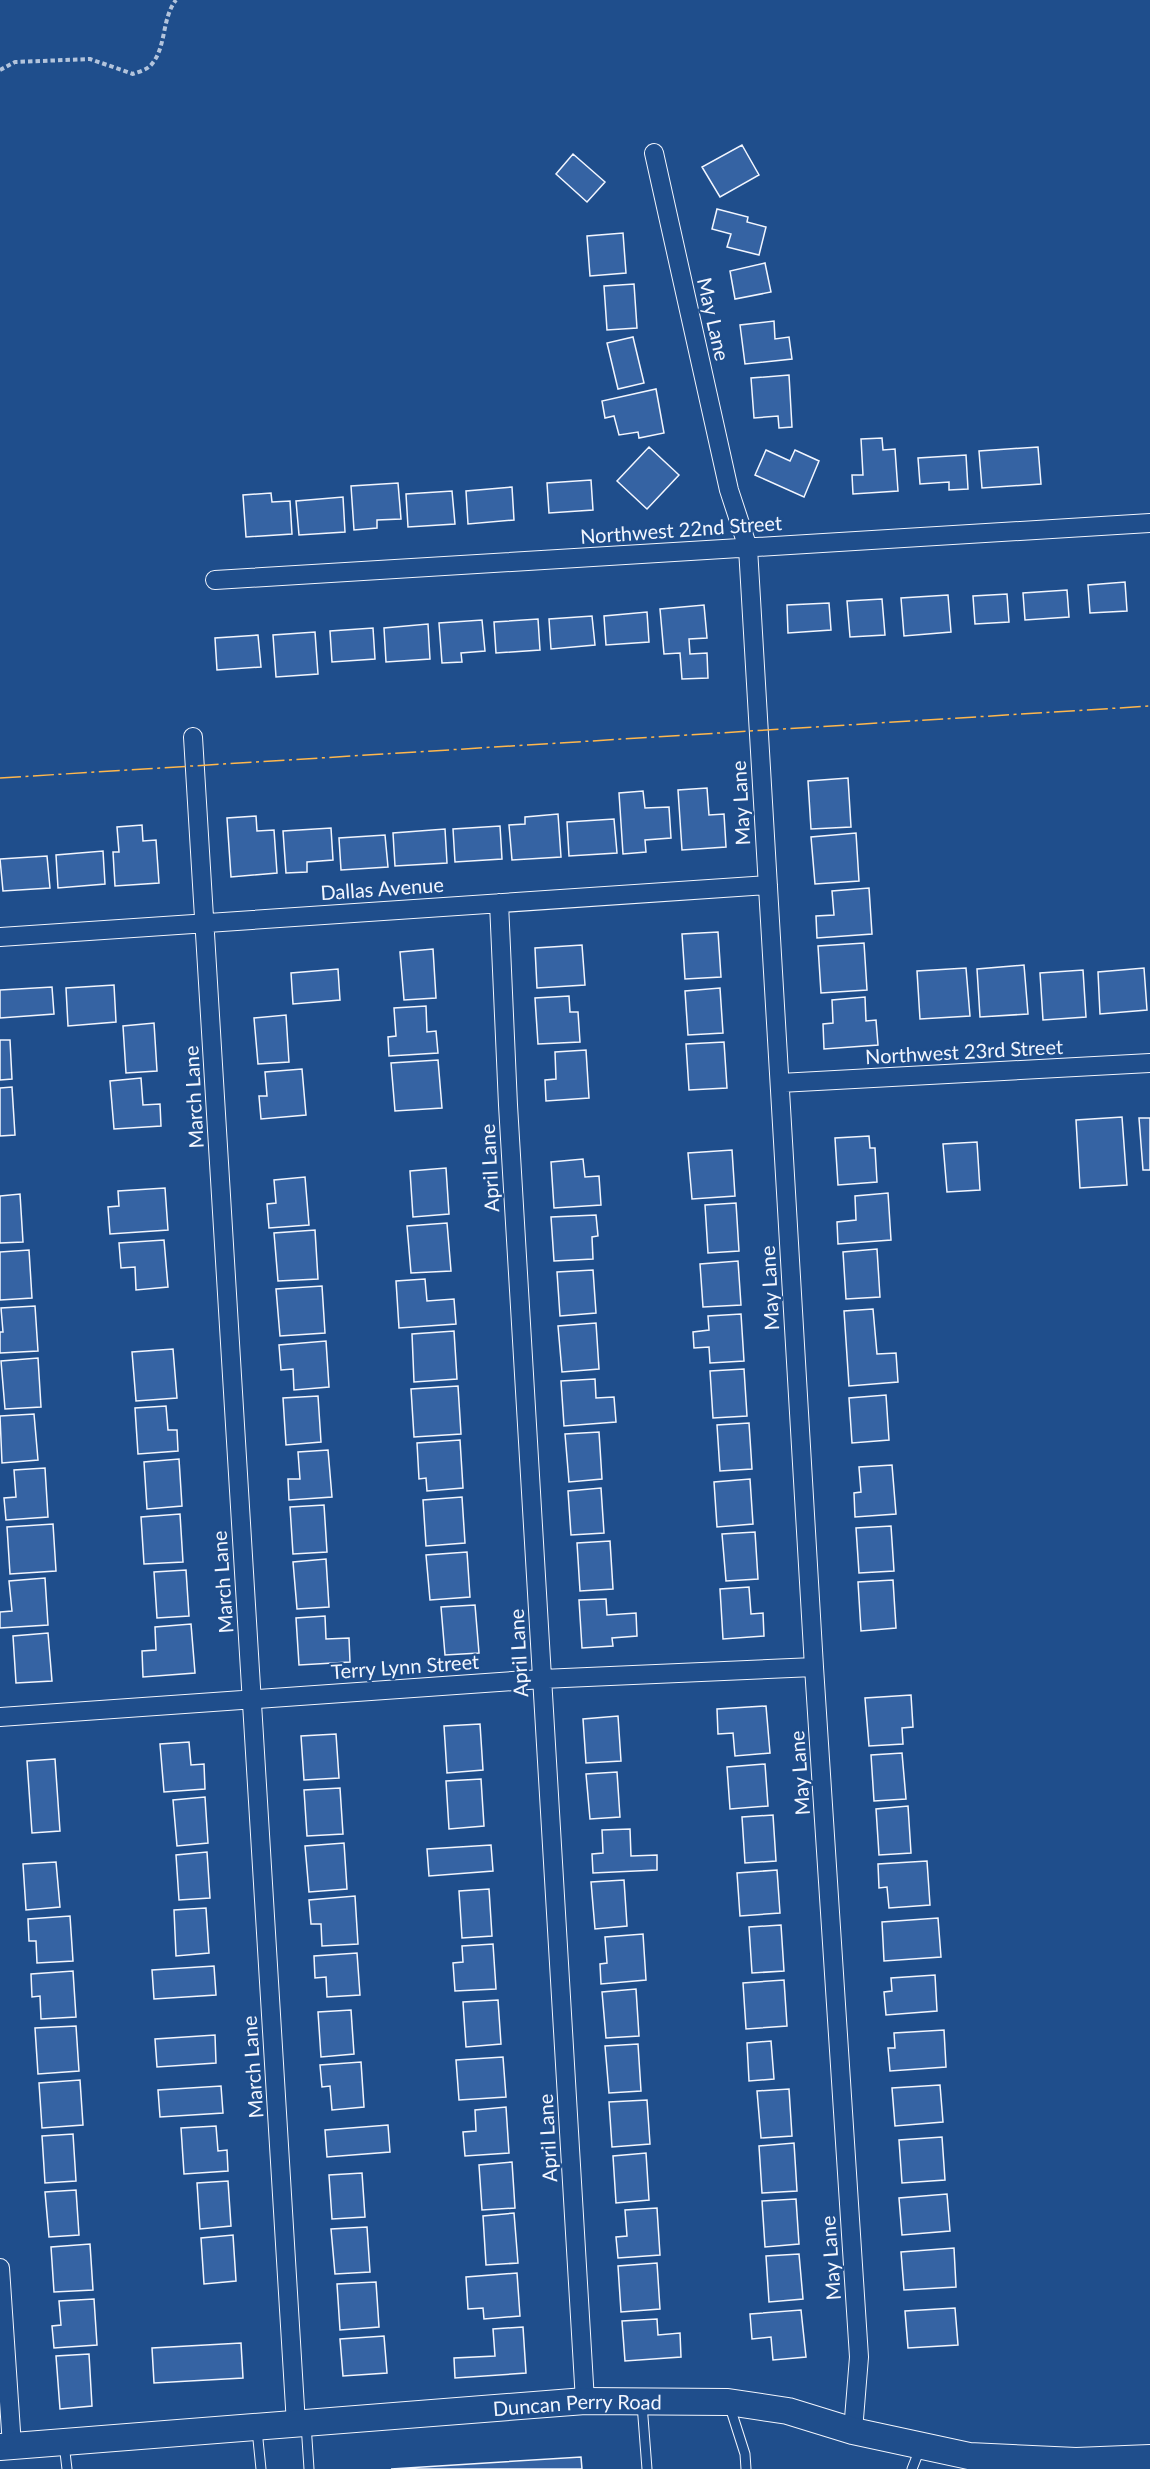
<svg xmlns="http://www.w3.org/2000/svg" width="1150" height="2469" font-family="Lato,sans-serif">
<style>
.building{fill:#3563a3;stroke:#f2f6ff;stroke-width:1.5}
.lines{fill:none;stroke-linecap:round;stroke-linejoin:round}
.lane-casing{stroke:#f2f6ff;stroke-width:11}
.street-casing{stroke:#f2f6ff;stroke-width:20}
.secondary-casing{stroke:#f2f6ff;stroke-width:28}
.path{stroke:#b3c4dc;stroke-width:4;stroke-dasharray:4.5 3;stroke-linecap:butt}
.lane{stroke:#1f4e8c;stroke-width:9}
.street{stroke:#1f4e8c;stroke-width:18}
.secondary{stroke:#1f4e8c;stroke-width:26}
.power{stroke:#ffb74d;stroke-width:1.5;stroke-dasharray:21 4.5 3 4.5;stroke-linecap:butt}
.labels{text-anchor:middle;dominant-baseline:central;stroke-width:4.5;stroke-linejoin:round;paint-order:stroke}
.street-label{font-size:20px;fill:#f2f6ff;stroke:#1f4e8c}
</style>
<rect width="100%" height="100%" fill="#1f4e8c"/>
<path class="building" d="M742,145L759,175L720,197L702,167Z
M573,154L605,182L587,202L556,174Z
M717,209L748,217L747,222L766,227L759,255L727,247L731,234L712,229Z
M623,233L626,273L590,276L587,236Z
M765,263L771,292L735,299L730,271Z
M634,284L637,328L607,330L604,286Z
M774,321L775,339L789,337L792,359L745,364L740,325Z
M633,337L644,383L618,389L607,343Z
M789,375L792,427L779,428L778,416L754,418L751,378Z
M656,389L664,433L639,438L638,432L619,435L614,416L605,418L602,401Z
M882,438L883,450L895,449L898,491L853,494L852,475H863L861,439Z
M649,447L679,475L647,509L617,481Z
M1038,447L1041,484L982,488L979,451Z
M766,450L790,461L795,450L819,461L804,497L755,475Z
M966,455L968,489L949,490V482L920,484L918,458Z
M591,480L593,510L549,513L547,483Z
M398,483L401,519L377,520V528L354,530L351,486Z
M512,487L514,520L468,524L466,491Z
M452,491L455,524L408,527L406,494Z
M271,493L272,502L290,501L292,534L246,537L243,495Z
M343,497L345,532L299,535L296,501Z
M1125,582L1127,611L1090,613L1088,585Z
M1067,590L1069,617L1025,620L1023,593Z
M1007,594L1009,622L975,624L973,596Z
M948,595L951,632L904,636L901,598Z
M882,599L885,635L850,637L847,601Z
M829,603L831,630L788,633L787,605Z
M704,605L707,638L689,639L690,654L707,653L708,678L682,679L680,653L664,654L660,609Z
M647,612L649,642L606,645L604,616Z
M592,616L595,645L551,649L549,619Z
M538,619L540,650L496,653L494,622Z
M482,620L485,651L461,653L462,662L442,663L439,623Z
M428,624L430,659L386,662L384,628Z
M373,628L375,659L332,662L330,631Z
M315,632L318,674L276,677L273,635Z
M258,635L261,667L217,670L215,638Z
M848,778L851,827L811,829L808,781Z
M707,788L709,815L724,814L726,847L682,850L678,790Z
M643,791L645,808L669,807L671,838L645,840L646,852L623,854L619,793Z
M558,814L561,857L512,860L509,825L525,824V817Z
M256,816L257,831L274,830L277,873L231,877L227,818Z
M614,819L617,853L569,856L567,822Z
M142,825L143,841L156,840L159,883L115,886L113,852H119L117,827Z
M500,826L502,859L455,862L453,829Z
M331,828L333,860L307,862V872L286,873L283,831Z
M445,829L447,863L395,866L393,833Z
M856,833L859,881L815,884L811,837Z
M385,835L388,867L341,870L339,838Z
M103,851L105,884L58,888L56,855Z
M47,856L50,888L3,891L0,859Z
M869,888L872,934L817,938L816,916L834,915L832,891Z
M718,932L721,977L685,979L682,934Z
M864,943L867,990L821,993L818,946Z
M582,945L585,985L537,988L535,948Z
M433,949L436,998L404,1000L400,952Z
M1024,965L1028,1014L980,1017L977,969Z
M966,968L970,1016L920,1019L917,971Z
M1144,968L1147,1010L1100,1014L1098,972Z
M338,969L340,1000L293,1004L291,973Z
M1083,970L1086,1017L1043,1020L1040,973Z
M114,985L116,1022L68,1026L66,988Z
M52,987L54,1014L0,1018V990Z
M720,988L723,1033L688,1035L685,991Z
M569,996L570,1012H578L580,1042L538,1044L535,998Z
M865,997L866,1021L876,1020L878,1045L824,1049L823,1024L833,1023L832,1000Z
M426,1006L427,1032L436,1031L438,1053L389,1056L388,1037L396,1036L394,1008Z
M286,1015L289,1062L258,1064L254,1018Z
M154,1023L157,1071L126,1073L123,1026Z
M0,1040H10L12,1079L0,1080Z
M724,1042L727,1088L689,1090L686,1044Z
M586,1050L589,1098L546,1101L545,1080L556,1079L555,1052Z
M438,1060L442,1108L395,1111L391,1063Z
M302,1069L306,1115L261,1119L259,1096H267L265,1072Z
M141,1078L143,1105L160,1104L161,1126L114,1129L110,1081Z
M12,1087L15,1135L0,1136V1088Z
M1122,1117L1127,1185L1080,1188L1076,1120Z
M1139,1118H1150V1170H1143Z
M869,1136L870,1148H875L877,1182L838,1185L835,1138Z
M977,1142L980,1190L947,1192L943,1144Z
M732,1150L735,1196L692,1199L688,1153Z
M583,1159L585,1177L599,1176L601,1205L554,1208L551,1162Z
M446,1168L449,1214L413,1217L410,1171Z
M305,1177L309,1225L269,1228L267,1204L276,1203L274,1180Z
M165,1188L168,1230L110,1234L108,1207L119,1206L118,1191Z
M888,1193L891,1240L838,1244L837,1222L856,1220L855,1196Z
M20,1194L23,1242L0,1243V1196Z
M736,1203L739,1251L708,1253L705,1205Z
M596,1215L598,1236L592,1237L593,1259L554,1261L551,1217Z
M447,1223L451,1271L411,1273L407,1226Z
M315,1230L318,1279L278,1281L274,1233Z
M164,1240L168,1287L136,1290L135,1267L121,1268L119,1243Z
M877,1249L880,1297L846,1299L843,1252Z
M29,1250L32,1298L0,1300V1252Z
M738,1261L741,1305L703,1307L700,1264Z
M593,1270L596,1313L560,1316L557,1272Z
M425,1279L427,1301L454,1299L456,1324L399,1328L396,1281Z
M322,1286L325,1333L280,1336L276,1289Z
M35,1306L38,1351L0,1353V1332H3L1,1308Z
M873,1309L877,1354L896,1353L898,1382L849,1386L844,1311Z
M741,1314L744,1361L710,1363L709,1347L694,1348L693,1332L709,1330L708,1316Z
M596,1323L599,1369L562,1372L558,1326Z
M454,1331L457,1379L414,1382L412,1334Z
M326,1341L329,1387L294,1390L293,1369L281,1370L279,1345Z
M173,1349L177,1398L136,1401L132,1352Z
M38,1358L41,1407L5,1409L1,1361Z
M744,1369L747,1416L713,1418L710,1371Z
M595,1379L596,1398L614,1397L616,1422L564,1426L561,1381Z
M458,1386L461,1434L414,1437L411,1389Z
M886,1395L889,1440L852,1443L849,1398Z
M318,1396L321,1442L286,1445L283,1398Z
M166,1406L168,1430H177L178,1451L138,1454L135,1408Z
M34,1414L38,1460L2,1463L0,1416Z
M749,1423L752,1469L720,1471L717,1425Z
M599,1432L602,1479L569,1482L565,1434Z
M460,1440L463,1488L427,1491L426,1478L419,1479L417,1443Z
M328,1450L332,1497L289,1500L288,1479H300L298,1452Z
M179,1459L182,1506L147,1509L144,1462Z
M892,1465L896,1514L855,1517L854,1493L861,1492L859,1467Z
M45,1468L48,1517L6,1520L4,1498L16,1497L14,1470Z
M750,1479L753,1524L717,1527L714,1482Z
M601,1488L604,1533L571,1535L568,1491Z
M462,1497L465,1543L426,1546L423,1500Z
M324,1505L327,1552L293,1554L290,1507Z
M180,1514L183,1562L144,1564L141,1517Z
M53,1524L56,1571L10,1574L7,1527Z
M891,1526L894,1571L859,1573L856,1528Z
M755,1532L758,1579L726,1581L722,1534Z
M610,1541L613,1589L580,1591L577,1543Z
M467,1552L470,1597L430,1600L426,1555Z
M326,1559L329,1607L297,1609L293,1562Z
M186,1570L189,1616L157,1618L154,1572Z
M45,1578L48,1625L0,1628V1612L12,1611L9,1581Z
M893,1580L896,1628L861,1631L858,1582Z
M749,1587L751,1614L763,1613L764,1636L723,1639L720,1589Z
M606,1599L607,1615L636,1613L637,1636L612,1638L613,1646L582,1648L579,1600Z
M475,1605L479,1653L445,1655L441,1607Z
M325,1616L326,1639L349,1638L350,1662L299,1665L296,1618Z
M191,1624L195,1673L143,1677L142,1651L156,1650L155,1627Z
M48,1633L52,1681L16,1683L13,1636Z
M911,1695L913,1727L902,1728L903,1744L869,1746L865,1698Z
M766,1706L770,1753L735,1756L733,1733L718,1734L717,1709Z
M618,1716L621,1761L586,1763L583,1719Z
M480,1724L483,1770L447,1773L444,1726Z
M336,1734L339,1778L304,1780L301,1736Z
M189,1742L191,1765L204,1764L205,1789L164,1792L160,1744Z
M902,1753L906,1799L874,1801L871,1755Z
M55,1759L60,1831L32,1833L27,1761Z
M765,1764L768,1806L730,1809L727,1767Z
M617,1772L620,1817L590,1819L586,1774Z
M481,1779L484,1826L449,1829L446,1781Z
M340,1788L343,1834L307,1836L304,1790Z
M205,1797L208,1843L177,1846L173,1800Z
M908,1806L911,1853L879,1855L876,1809Z
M773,1815L776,1861L745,1863L742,1817Z
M630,1829L631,1856L657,1855V1870L593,1873L592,1854L603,1853L602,1830Z
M344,1843L347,1889L309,1892L305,1846Z
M491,1845L493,1871L429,1876L427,1849Z
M207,1852L210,1898L179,1900L176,1855Z
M927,1861L930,1905L889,1908L887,1887L879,1888L878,1864Z
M56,1862L60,1907L26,1910L23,1864Z
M777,1870L780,1913L740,1916L737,1873Z
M624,1880L627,1926L595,1929L591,1882Z
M489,1889L492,1936L462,1938L459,1891Z
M355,1896L358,1944L322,1946L321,1924H311L309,1900Z
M206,1908L209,1953L176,1956L174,1910Z
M70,1916L73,1961L37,1963L36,1941H29L28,1919Z
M938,1918L941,1957L884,1961L882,1922Z
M781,1925L784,1971L752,1973L749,1927Z
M643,1934L646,1980L601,1984L600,1964L607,1963L605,1937Z
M493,1944L496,1989L455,1991L453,1963L463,1962L462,1946Z
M357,1953L360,1995L327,1997L326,1977L315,1978L314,1956Z
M214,1966L216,1995L154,1999L152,1970Z
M73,1971L76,2017L41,2019L40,1996L32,1997L31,1974Z
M935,1975L937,2011L886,2015L884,1992L892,1991L891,1978Z
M784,1980L787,2026L746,2029L743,1983Z
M636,1989L639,2036L606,2038L602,1992Z
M498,2000L501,2044L466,2047L463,2002Z
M351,2010L354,2054L321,2057L318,2012Z
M76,2026L79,2071L38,2074L35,2028Z
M944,2030L946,2067L890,2071L888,2048H895L894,2033Z
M215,2035L216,2063L157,2067L155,2039Z
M771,2041L774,2079L749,2081L747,2043Z
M638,2044L641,2091L609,2093L605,2046Z
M503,2057L506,2097L459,2100L456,2060Z
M361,2062L364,2107L332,2110L330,2086L322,2087L320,2065Z
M80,2080L83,2125L42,2128L39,2083Z
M940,2085L943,2122L895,2126L892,2088Z
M221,2086L223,2113L160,2117L158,2090Z
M789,2089L792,2136L761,2138L757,2091Z
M647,2100L650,2144L612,2147L609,2102Z
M506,2107L509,2153L465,2156L463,2132L476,2131L475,2110Z
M388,2125L390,2152L327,2157L325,2130Z
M216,2126L218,2151L227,2150L228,2171L184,2174L181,2128Z
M73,2134L76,2181L45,2183L42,2136Z
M942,2137L945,2180L902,2183L899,2140Z
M794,2143L797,2191L762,2193L759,2146Z
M646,2153L649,2200L616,2203L613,2156Z
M512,2162L515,2208L482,2210L479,2165Z
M362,2173L365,2217L332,2219L329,2175Z
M228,2181L231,2226L200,2229L197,2183Z
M76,2190L79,2235L49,2237L45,2192Z
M947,2194L950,2231L902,2235L899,2198Z
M796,2199L799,2244L765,2247L762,2201Z
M657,2208L660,2255L618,2258L616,2237L627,2236L625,2210Z
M514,2213L518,2263L486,2265L483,2216Z
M367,2227L370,2272L335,2274L331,2229Z
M233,2235L236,2281L204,2284L201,2238Z
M90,2244L93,2290L54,2292L51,2247Z
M954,2248L956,2287L904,2290L901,2252Z
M799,2254L803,2299L769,2302L766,2256Z
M657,2263L660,2309L621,2312L618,2266Z
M517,2273L520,2316L484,2319L483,2308L468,2309L466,2277Z
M376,2282L379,2327L340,2330L337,2284Z
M94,2299L97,2345L54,2348L52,2326L61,2325L59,2301Z
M955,2308L958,2345L908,2348L905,2311Z
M801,2310L806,2357L773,2360L771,2337L752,2339L750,2314Z
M657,2319L658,2335L680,2333L681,2357L625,2361L622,2321Z
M523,2327L526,2373L455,2378L454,2358L495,2356L493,2329Z
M384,2336L387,2373L343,2376L340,2339Z
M241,2343L243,2378L154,2383L152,2348Z
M89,2354L92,2406L60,2409L56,2356Z
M581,2457L582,2469H391Z"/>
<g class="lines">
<g class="lane-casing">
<path id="lane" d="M642,2404L647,2469
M729,2404L745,2454L746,2469
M306,2424L309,2469
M257,2430L261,2469
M64,2444L67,2469
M912,2469L921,2446"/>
</g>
<g class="street-casing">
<path id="street" d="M654,153L729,490L748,548L814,1667L859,2357L853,2431
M215,580L1150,523
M193,737L296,2424
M499,903L508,1105L585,2401
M0,937L768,885
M780,1083L1150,1063
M0,1717L542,1679L814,1667
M0,2268L12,2446"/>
</g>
<g class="secondary-casing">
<g id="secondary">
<path id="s1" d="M0,2447L585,2401L728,2402L788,2411L853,2431L969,2456L1076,2461L1150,2458"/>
</g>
</g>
<path class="path" d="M0,70L15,62L90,59L133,74C138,72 146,70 150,66C167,49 161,19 176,0"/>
<use href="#lane" class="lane"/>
<use href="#street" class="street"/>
<use href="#secondary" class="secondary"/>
<path class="power" d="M0,778L1150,706"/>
</g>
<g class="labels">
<g class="street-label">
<text transform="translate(714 319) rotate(77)">May Lane</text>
<text transform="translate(681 529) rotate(-4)">Northwest 22nd Street</text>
<text transform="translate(740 803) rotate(-93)">May Lane</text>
<text transform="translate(382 888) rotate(-4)">Dallas Avenue</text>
<text transform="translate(964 1051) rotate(-3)">Northwest 23rd Street</text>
<text transform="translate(193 1097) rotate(-93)">March Lane</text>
<text transform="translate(489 1168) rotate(-93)">April Lane</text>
<text transform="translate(769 1288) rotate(-93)">May Lane</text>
<text transform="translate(222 1582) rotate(-94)">March Lane</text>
<text transform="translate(518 1653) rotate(-93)">April Lane</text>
<text transform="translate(405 1666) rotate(-4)">Terry Lynn Street</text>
<text transform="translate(799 1773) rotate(-94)">May Lane</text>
<text transform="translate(252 2067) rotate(-94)">March Lane</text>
<text transform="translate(547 2138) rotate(-93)">April Lane</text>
<text transform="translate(830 2258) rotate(-94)">May Lane</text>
<text stroke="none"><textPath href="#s1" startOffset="579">Duncan Perry Road</textPath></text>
</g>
</g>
</svg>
